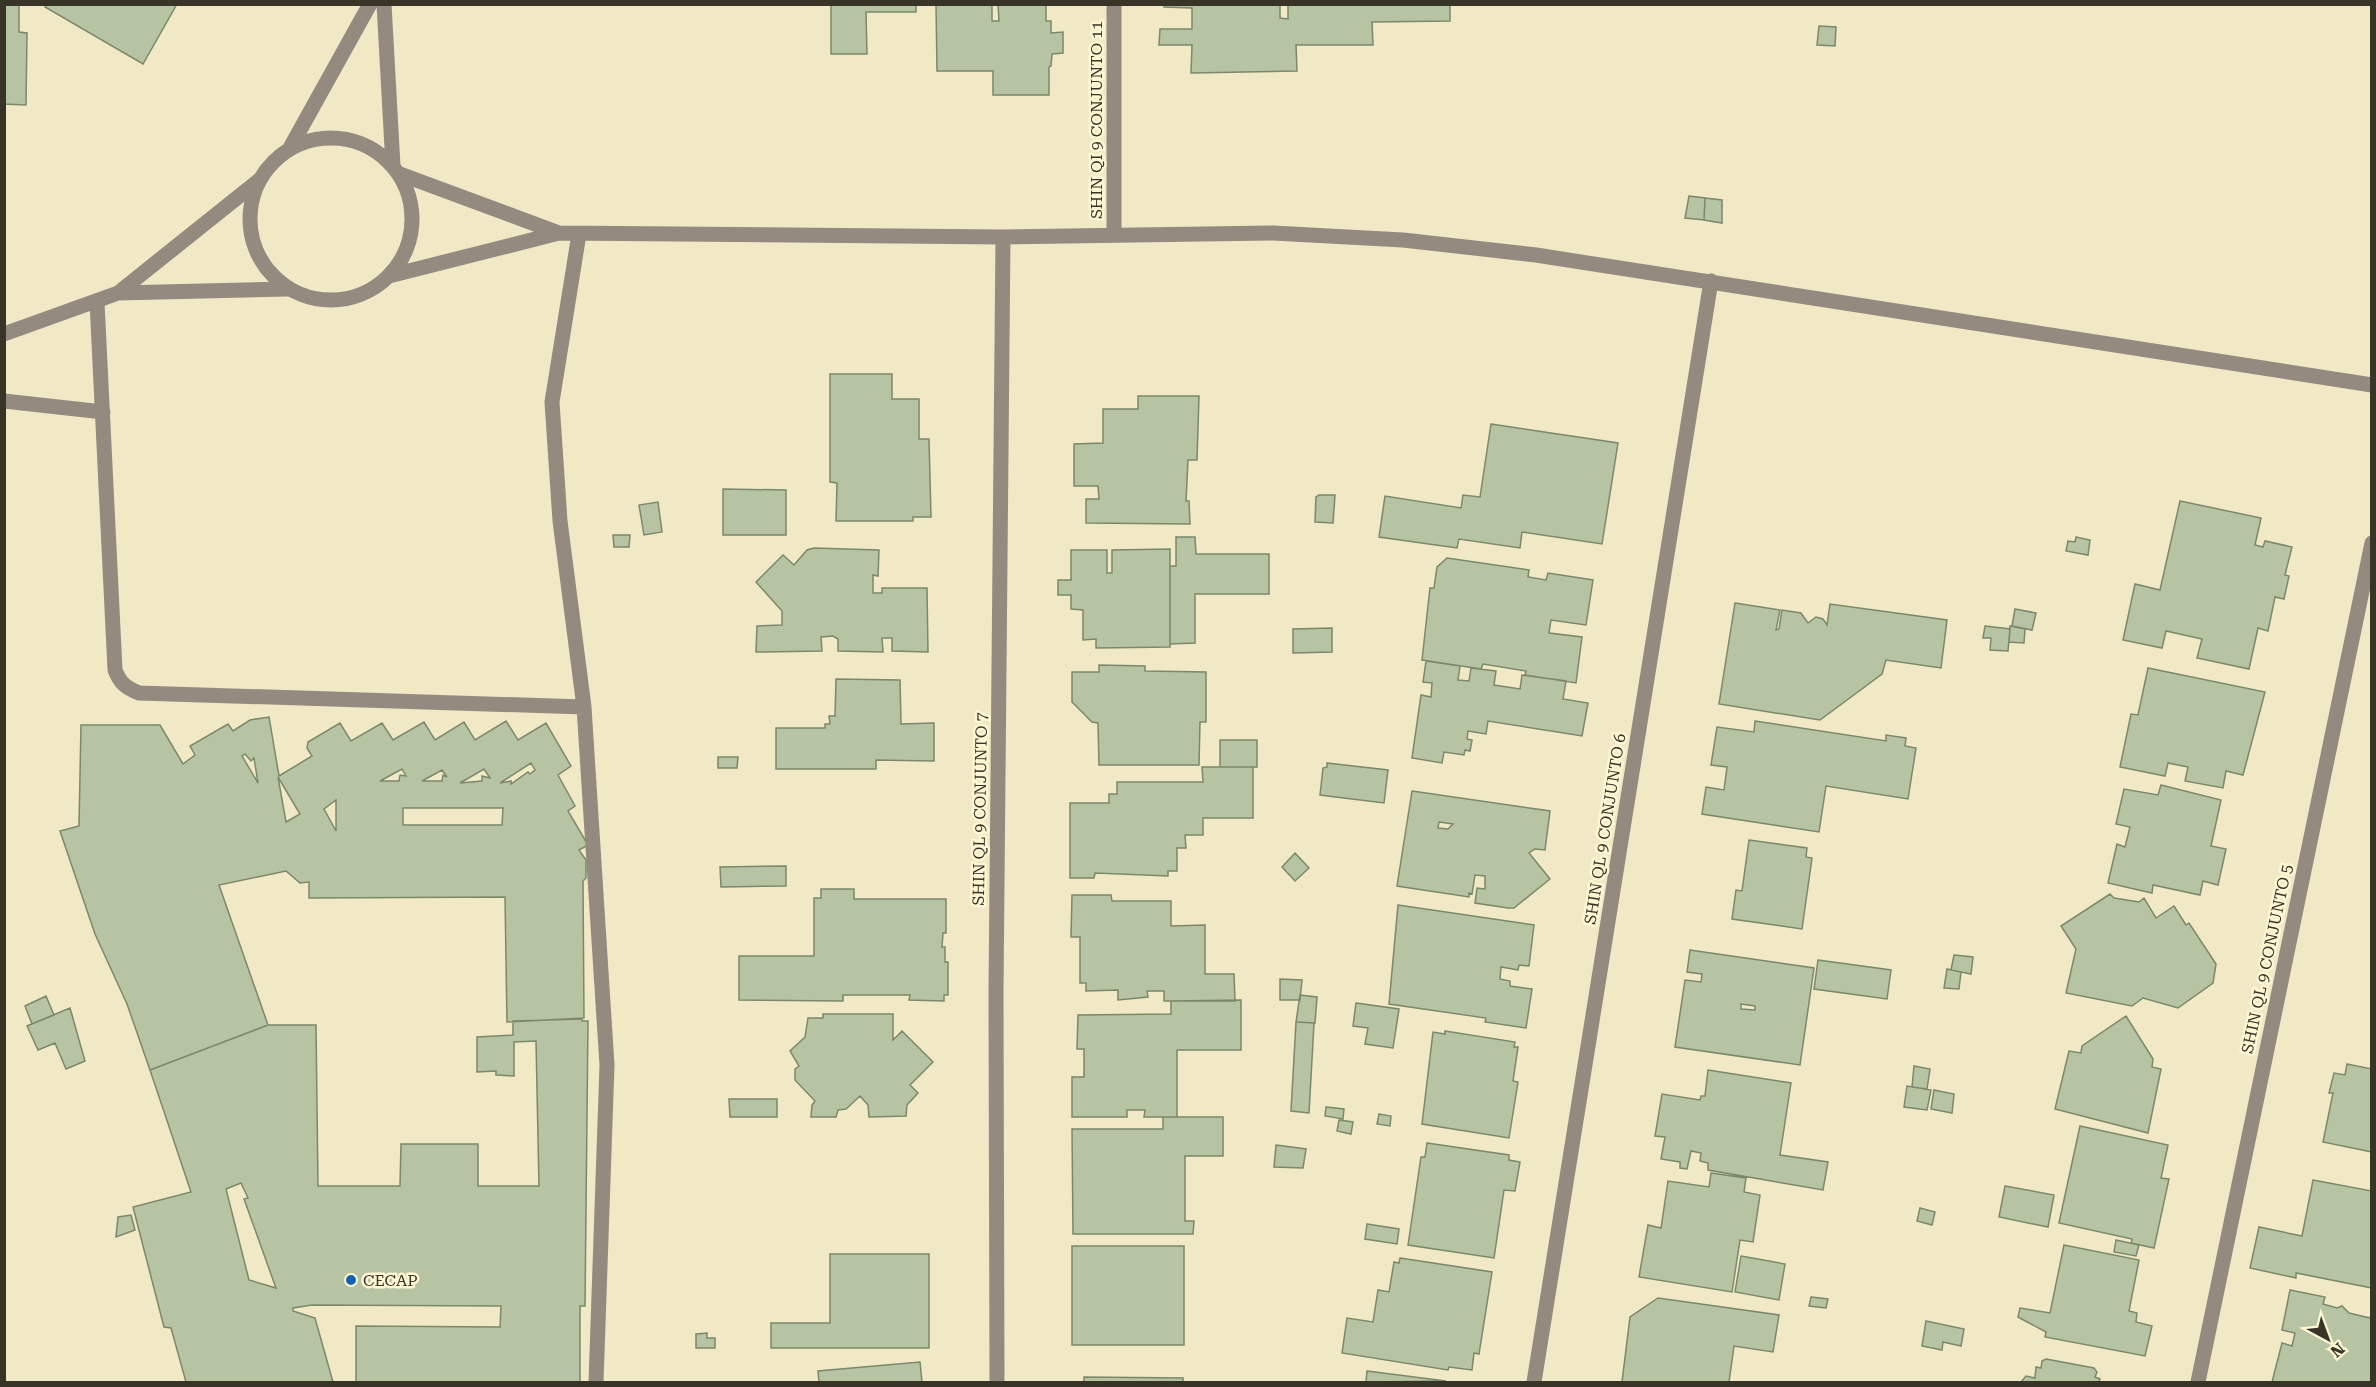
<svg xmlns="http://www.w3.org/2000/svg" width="2376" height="1387" font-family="'Roboto Serif',serif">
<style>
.building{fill:#b6c4a4;stroke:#7b886a;stroke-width:1.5;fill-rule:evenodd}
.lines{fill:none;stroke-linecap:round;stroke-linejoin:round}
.minor{stroke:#958a80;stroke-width:15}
.poi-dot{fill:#1362b1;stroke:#fff6d3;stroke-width:2}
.labels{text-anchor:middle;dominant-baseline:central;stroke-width:5;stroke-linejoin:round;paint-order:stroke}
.street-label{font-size:16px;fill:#383427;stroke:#fff6d3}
.poi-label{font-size:16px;fill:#383427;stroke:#fff6d3;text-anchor:start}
</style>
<rect width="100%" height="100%" fill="#f1e8c6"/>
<path class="building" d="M4,4H19V32L27,33L26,105L4,104Z
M47,4H177L143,64L45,7Z
M831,4H916V12H866L867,54H831Z
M936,4H992V21H999L998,4H1046V21H1051V33L1063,32V53L1052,54L1051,66L1049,67V95H993V71H937Z
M1164,4H1280V18L1288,19V4H1450V21L1372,22L1373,45H1296L1297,71L1191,73L1192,45H1159L1160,29H1192V8L1164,7Z
M1819,26L1836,27L1835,46L1817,45Z
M1689,196L1705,198L1704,220L1685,218Z
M1705,198L1722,200V223L1704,220Z
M830,374H892V399H919V439H929L931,517H913V521H836L837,483L830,482Z
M1138,396H1199L1197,460H1188L1186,501H1189L1190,524L1086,523V499H1099L1098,486H1074V444L1103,443V409H1138Z
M1491,424L1618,443L1602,544L1522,532L1520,548L1459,539L1457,548L1379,537L1385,496L1461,508L1463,495L1480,497Z
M723,489L786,490V535H723Z
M1319,495H1335L1333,523L1315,522L1316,497Z
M2180,501L2261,518L2255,545L2263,547L2265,541L2292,547L2285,575L2289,576L2284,599L2275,597L2268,631L2258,628L2249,669L2197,658L2202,639L2166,631L2162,648L2123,640L2135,584L2160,590Z
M658,502L662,532L644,535L639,505Z
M613,535H630L629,547H614Z
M1176,537H1195L1196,554H1269V594H1195V643L1170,644V566H1176Z
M2076,537L2090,540L2088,555L2066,551L2068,541L2075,542Z
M814,548L879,550L878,576L873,575V593H882V588H927L928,652L892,651V638H882L883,652L838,651V639L833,636L821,637L822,651L756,652L757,626L782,625V611L756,582L783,555L794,565L807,550Z
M1170,549V647L1096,648V639L1083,640V610L1071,609V595H1058V580H1071V550H1107V573H1112V550Z
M1447,558L1529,570L1528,577L1546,580L1548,573L1593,580L1586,625L1551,620L1549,633L1582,637L1576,683L1525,675L1526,671L1483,664L1481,669L1422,660L1430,588H1434L1437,567Z
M1735,603L1780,610L1776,630L1779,629L1782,610L1801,613L1808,623L1816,617L1823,619L1827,625L1830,604L1947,620L1941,668L1886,660L1882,674L1820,720L1719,704Z
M2015,609L2036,613L2032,630L2012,626Z
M1985,626L2010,629L2008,651L1990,650L1991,638H1983Z
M2010,626L2025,629L2024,643L2009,642Z
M1332,628V652L1293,653V629Z
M1426,661L1460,666L1458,680L1469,681L1471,668L1496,671L1494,685L1520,689L1522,675L1566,681L1563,699L1588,703L1582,736L1488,721L1486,734L1468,731L1467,739L1472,740L1470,751L1465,750L1464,755L1444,752L1442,763L1412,758L1421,695L1431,697L1432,683L1423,682Z
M1099,665L1145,666V671L1206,672V722H1200L1199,765H1099L1098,723L1092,722L1072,702V672H1099Z
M2148,668L2265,692L2243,775L2226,771L2223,788L2185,781L2188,767L2168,763L2165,776L2120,767L2131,714L2138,715Z
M836,679L900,680L901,724L934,723V761L876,760V769H776V728H825V724H830L829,716H835Z
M269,717L279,776L312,756L307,748L308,742L340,723L351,741L382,723L393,740L424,722L435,740L464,722L475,740L506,721L518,740L546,723L571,766L558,775L575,806L568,811L588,845L579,850L586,860V878L583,881L584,1018L507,1022L505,897L309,898V882L300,883L286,871L219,885L268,1025L150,1070L127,1004L95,934L60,831L79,826L81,725H160L183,764L195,755L190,746L228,724L233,731L250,720ZM245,754L251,761L254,758L258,783L242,756ZM531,763L535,770L530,774L528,772L511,784V781L500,783ZM402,769L406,776L400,775L399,781H380ZM484,769L490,778L482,776V781L460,783ZM442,770L447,777L443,775L442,781H422ZM278,777L300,814L286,822ZM336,800V831L324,809ZM403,808H503L502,825H403Z
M1755,721L1886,741V735L1906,738L1905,746L1916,748L1908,799L1826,786L1819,832L1702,814L1706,787L1724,790L1727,767L1711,765L1717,727L1754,732Z
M1220,740H1257V767H1220Z
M718,757H738L737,768H718Z
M1327,763L1388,770L1384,803L1320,795L1323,768L1327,767Z
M1202,767H1253V818H1203V835H1185L1186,848H1177V871H1168V876L1095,873L1094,878H1070V803H1109V794H1117V782H1203Z
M2161,785L2221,800L2211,846L2226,849L2218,885L2203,881L2200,895L2153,885L2152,893L2108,883L2117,844L2125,847L2130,827L2116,824L2124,789L2158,795Z
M1412,791L1550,811L1545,850L1535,849L1529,853L1550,879L1514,908H1508L1475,903L1477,888L1485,889V876L1475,875L1472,894L1469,893V897L1397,886ZM1439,822L1453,824L1448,829L1438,828Z
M1749,840L1807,848L1806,857L1812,858L1802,929L1732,919L1736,890L1742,891Z
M1295,853L1309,868L1295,881L1282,867Z
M786,866V886L721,887L720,867Z
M821,889H854V899H946V933H943L942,947H945V962H948V995H944V1001L909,1000L910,995H843V1001L739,1000V956H814V898H821Z
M2110,894L2114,898L2139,902L2144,898L2156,918L2174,906L2186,925L2189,923L2216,964L2213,983L2178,1008L2143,998L2132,1006L2066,993L2076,949L2061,926Z
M1072,895H1111L1112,901H1171V926L1205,925V974H1234L1235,1001H1164V991H1147L1148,997L1118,1000V990L1086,991V983H1080V937H1071Z
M1398,905L1534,925L1529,966L1519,965L1518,970L1501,967L1500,979L1510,981V986L1532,989L1526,1028L1485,1022L1486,1018L1389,1004Z
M1690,950L1814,968L1800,1065L1675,1047L1685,980L1701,982L1702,974L1687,972ZM1741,1004L1755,1006V1010L1741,1009Z
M1954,955L1973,957L1971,974L1951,970Z
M1818,960L1891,970L1887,999L1814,989Z
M1947,969L1961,972L1959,989L1944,988Z
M1280,979L1302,980L1300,1000H1280Z
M1300,995L1317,997L1315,1023L1296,1022Z
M46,996L54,1015L32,1024L25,1006Z
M1241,1000V1050H1177V1117H1144L1145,1110H1127V1117H1072V1077H1084V1049H1077L1078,1015L1171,1014V1001Z
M1356,1003L1399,1009L1393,1048L1365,1044L1368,1028L1353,1026Z
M70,1008L85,1061L66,1069L55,1043L38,1050L27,1026Z
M823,1014H893V1040L902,1031L933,1062L910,1085L918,1093L907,1105L906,1116L869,1117L868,1105L860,1096L846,1109L838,1110L836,1117H811L812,1105L815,1101L795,1080V1069L799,1066L790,1051L805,1037L808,1018H823Z
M2126,1016L2153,1059L2152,1067L2161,1069L2148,1133L2055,1109L2069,1051L2081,1053L2082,1046Z
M582,1019V1021H588L585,1306H580V1382H356V1326L500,1327L501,1306L312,1305L293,1308V1311L315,1318L333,1382H186L171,1328L164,1327L133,1207L191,1192L150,1070L268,1025H316L318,1186H400L401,1144H478V1186H539L536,1041L514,1042V1076L496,1075V1071L477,1072V1037L513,1035V1021ZM241,1183L248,1198L244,1199L276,1288L249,1280L226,1189Z
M1296,1022L1314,1023L1309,1113L1291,1111Z
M1445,1031L1515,1042L1514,1047H1518L1513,1081L1518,1082L1509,1138L1422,1124L1433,1032L1445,1034Z
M2347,1064L2372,1069V1152L2323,1142L2333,1093H2329L2334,1073L2345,1075Z
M1914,1066L1930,1069L1927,1089L1912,1087Z
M1708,1070L1791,1083L1780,1155L1828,1162L1823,1190L1708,1170V1163L1700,1161L1701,1153L1691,1151L1687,1169L1680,1168V1162L1661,1159L1665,1137L1655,1136L1662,1094L1700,1100L1701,1096H1705Z
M1907,1086L1931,1090L1927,1110L1904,1107Z
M1934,1090L1954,1094L1952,1113L1931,1109Z
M729,1099H777V1117H730Z
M1326,1107L1344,1109L1343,1119L1325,1116Z
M1379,1114L1391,1116L1390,1126L1377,1124Z
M1163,1117H1223V1156H1185V1221H1194L1193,1234H1073L1072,1129H1163Z
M1339,1120L1353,1122L1351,1134L1337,1131Z
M2080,1126L2168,1145L2161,1178L2169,1179L2154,1248L2131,1243L2132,1239L2059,1223Z
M1427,1143L1509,1155V1160L1520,1162L1515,1191L1504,1190L1494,1258L1408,1245L1421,1157H1425Z
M1276,1145L1306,1149L1303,1168L1274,1167Z
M1711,1173L1746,1178L1744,1192L1760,1195L1753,1242L1740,1240L1732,1292L1639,1277L1648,1225L1661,1228L1668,1181L1709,1187Z
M2313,1180L2372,1191V1288L2296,1273V1278L2250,1268L2259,1227L2302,1236Z
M2005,1186L2054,1195L2048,1227L1999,1217Z
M1920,1208L1935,1212L1932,1225L1917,1221Z
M131,1215L135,1230L116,1237L118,1217Z
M1367,1224L1399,1229L1397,1244L1365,1239Z
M2116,1240L2139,1245L2136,1256L2114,1252Z
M2064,1245L2139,1260L2129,1311L2137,1313L2136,1322L2152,1326L2145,1356L2045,1337L2046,1332L2018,1317L2020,1308L2050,1313Z
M1072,1246H1184V1345H1072Z
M830,1254H929V1348H771V1323H830Z
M1741,1256L1785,1264L1779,1300L1735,1292Z
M1400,1258L1492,1272L1479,1354L1474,1353L1472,1370L1449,1367L1448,1370L1342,1353L1347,1318L1373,1322L1378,1290L1389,1292L1394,1262L1399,1263Z
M2290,1290L2325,1297L2323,1304L2337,1308L2342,1306L2349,1313L2370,1318L2372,1312V1382H2272L2282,1343L2292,1346L2295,1333L2282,1330Z
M1811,1297L1828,1299L1826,1308L1809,1306Z
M1658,1298L1779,1315L1773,1352L1734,1346L1729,1382H1622L1630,1317Z
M1926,1321L1964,1329L1961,1346L1943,1342L1942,1350L1922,1346Z
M707,1333V1338H715V1348H696V1334Z
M2046,1359L2094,1368L2097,1372L2095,1377L2100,1379L2099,1382H2021L2026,1376L2035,1378L2036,1367L2041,1368L2042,1361Z
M920,1362L922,1382H819L818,1371Z
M1367,1371L1446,1381L1366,1382Z
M1084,1377L1183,1378V1382H1084Z"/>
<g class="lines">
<path class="minor" d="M384,4L393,166
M1114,4V235
M250 219a81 81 0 1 1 162 0a81 81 0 1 1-162 0Z
M290,148L370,4
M400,174L559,233
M579,234L552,402L560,521L584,707L607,1065L596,1382
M389,276L559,233L1003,237L1273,233L1403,240L1536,255L2372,385
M118,293L288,289
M97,302L115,670C120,683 126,688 139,693L584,707
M4,334L118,293L258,181
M4,401L103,412
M997,1382L996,992L1003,237
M1534,1382L1711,281
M2198,1382L2372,543"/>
</g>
<circle class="poi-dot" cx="351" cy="1280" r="6"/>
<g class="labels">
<g class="street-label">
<text transform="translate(1096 120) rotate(-90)">SHIN QI 9 CONJUNTO 11</text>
<text transform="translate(980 809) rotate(-89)">SHIN QL 9 CONJUNTO 7</text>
<text transform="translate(1605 829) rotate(-81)">SHIN QL 9 CONJUNTO 6</text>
<text transform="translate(2267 959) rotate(-78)">SHIN QL 9 CONJUNTO 5</text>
</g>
<g class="poi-label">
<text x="363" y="1280">CECAP</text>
</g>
</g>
<rect width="2376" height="1387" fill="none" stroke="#383427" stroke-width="12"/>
<g transform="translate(2328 1339) rotate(139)" stroke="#fff6d3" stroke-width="4.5" paint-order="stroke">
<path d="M0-4.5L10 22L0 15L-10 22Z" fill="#383427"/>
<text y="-9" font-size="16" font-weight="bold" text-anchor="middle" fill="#383427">N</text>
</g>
</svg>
